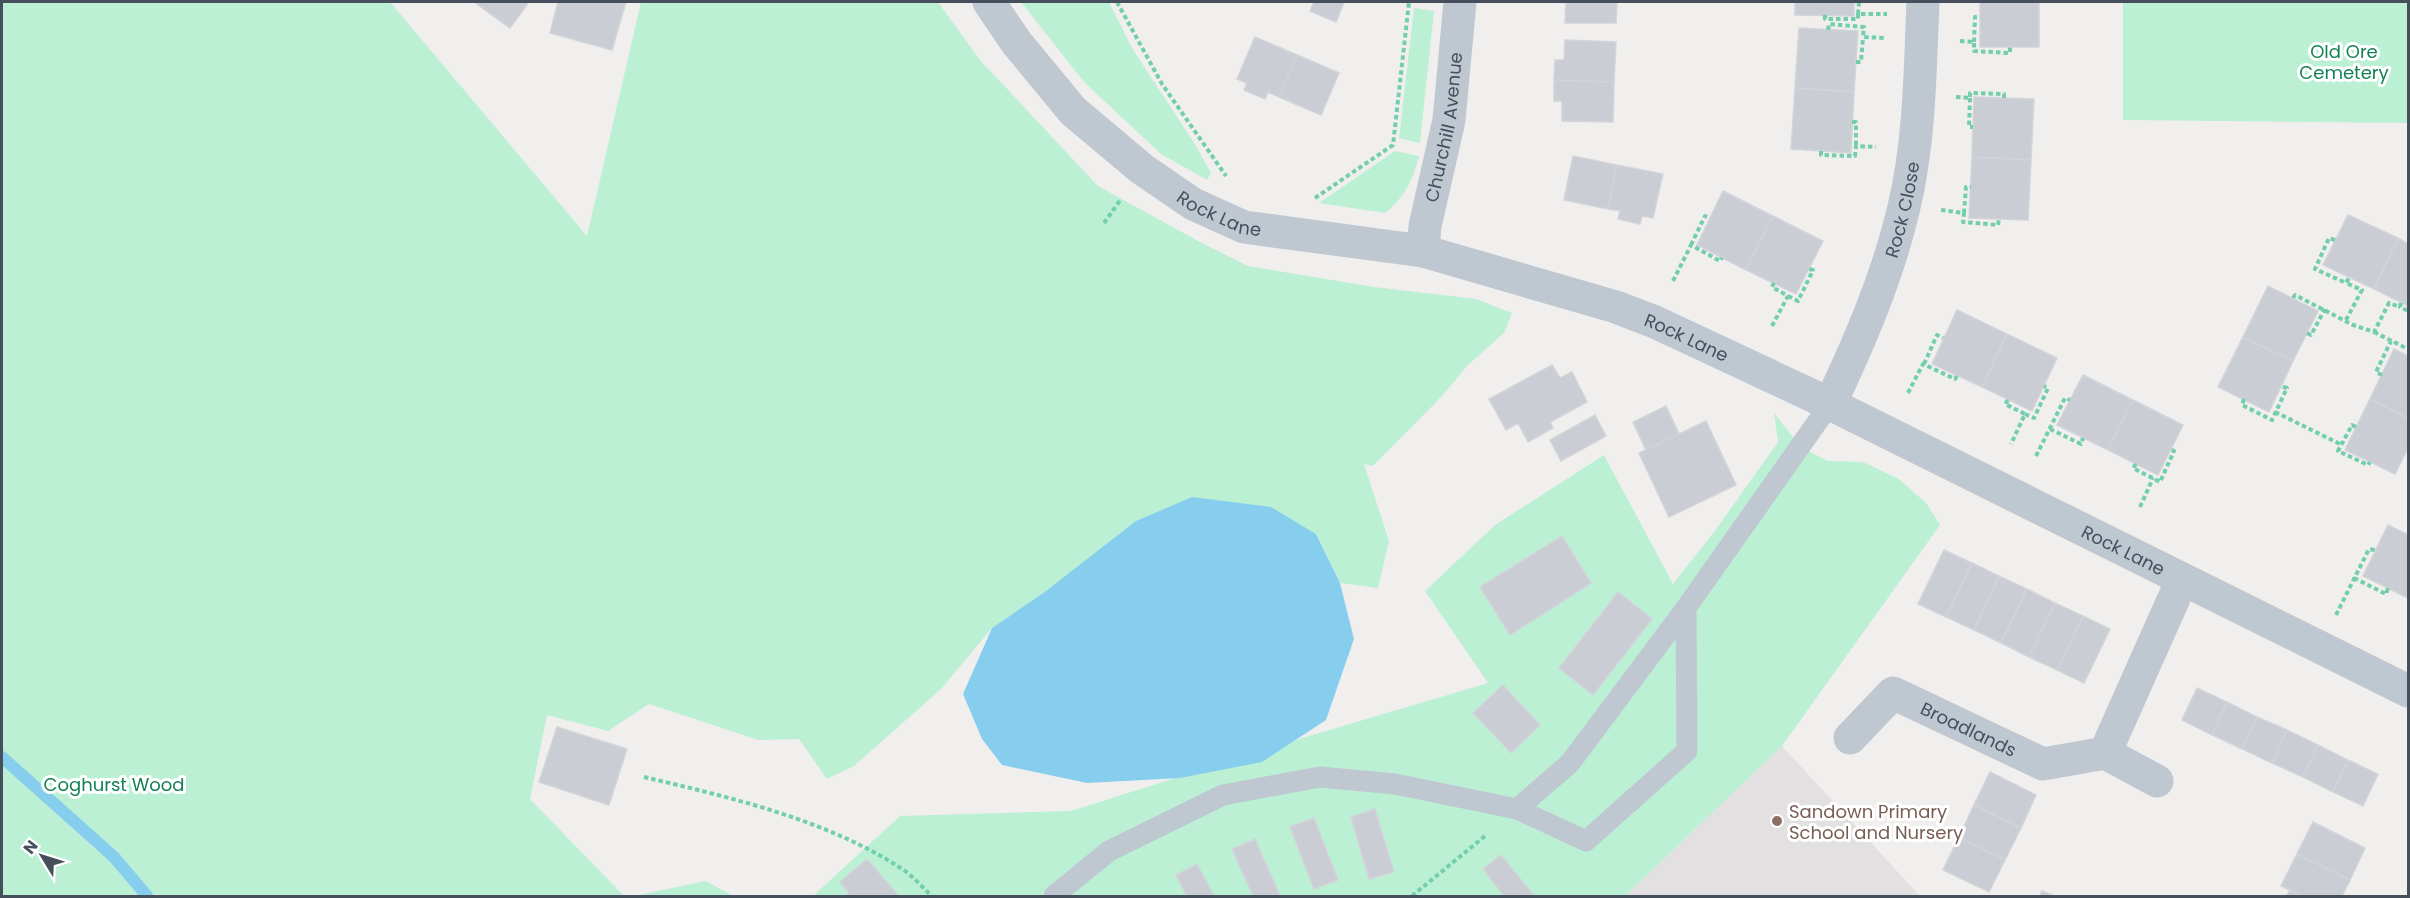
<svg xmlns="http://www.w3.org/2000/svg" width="2410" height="898" font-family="Poppins,sans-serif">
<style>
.education{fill:#e2e0e0}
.green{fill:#bbf0d5}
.water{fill:#87ceee}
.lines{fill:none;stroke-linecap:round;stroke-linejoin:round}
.stream{stroke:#87ceee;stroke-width:12}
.building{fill:#cacdd4;stroke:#d2d4da;stroke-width:1.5}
.path{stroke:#73cfab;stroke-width:4;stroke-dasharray:4.5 3;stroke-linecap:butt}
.service{stroke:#bfc7d1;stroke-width:21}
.minor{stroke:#bfc7d1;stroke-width:33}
.tertiary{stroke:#bfc7d1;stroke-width:33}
.education-dot{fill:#8d6e63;stroke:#fff;stroke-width:2}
.labels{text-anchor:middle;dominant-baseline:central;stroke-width:6;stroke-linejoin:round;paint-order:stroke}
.park-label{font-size:18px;fill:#148056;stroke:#fff}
.street-label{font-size:18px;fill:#46505d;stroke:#fff}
.education-label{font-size:18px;fill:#785e54;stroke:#fff;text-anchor:start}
</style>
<rect width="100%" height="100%" fill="#f1efee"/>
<path class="education" d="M1782,746L1920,896H1625Z"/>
<path class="green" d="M2,2H390L587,236L641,2H938L980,60L1098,186L1200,242L1248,266L1374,287L1476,299L1512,313L1504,333L1467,366L1443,395L1373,466L1364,464L1389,541L1378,588L1340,583L1316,534L1046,591L992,628L941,689L854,766L827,779L799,739L758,740L649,704L608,731L547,715L530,799L624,896H2Z
M1021,2H1109L1132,48L1196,146L1211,173L1207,180L1161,154L1084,82Z
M2123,2H2408V123L2123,120Z
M1414,8L1434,11L1420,143L1399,138Z
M1395,151L1419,156C1414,179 1404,198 1385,213L1319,203Z
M1774,413L1801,447L1828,461L1863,462L1899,479L1927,504L1940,525L1782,746L1625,896H813L900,816L1071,811L1289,742L1488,683L1425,591L1495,525L1604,455L1673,584L1717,528L1778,442Z
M706,881L733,896H634Z"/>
<path class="water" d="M1192,497L1271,507L1316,534L1340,583L1354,639L1326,720L1262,762L1180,778L1087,783L1002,765L982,739L963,694L992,628L1046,591L1136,521Z"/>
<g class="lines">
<path class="stream" d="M2,757L114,857L147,896"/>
</g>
<path class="building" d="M474,2H529L510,28Z
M558,2H626L612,50L550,33Z
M1314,2H1344L1336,22L1310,11Z
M1557,2H1617L1616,23H1565L1566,3Z
M1795,2H1854V16L1795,15Z
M1980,2H2039V47H1980Z
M1799,28L1858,31L1854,92L1795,88Z
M1255,37L1297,55L1279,97L1268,92L1265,99L1244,90L1247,83L1237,79Z
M1565,40L1616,42L1614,82L1554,80L1555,60H1564Z
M1297,55L1339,73L1321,115L1279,97Z
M1554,80L1614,82L1613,122L1562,121V101H1554Z
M1795,88L1854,92L1851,153L1791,149Z
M1974,97L2034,99L2031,160L1972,157Z
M1573,156L1617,165L1608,209L1564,200Z
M1972,157L2031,160L2028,220L1969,218Z
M1617,165L1663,174L1653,218L1642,216L1640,224L1618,219L1620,211L1608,209Z
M1723,191L1773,216L1746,270L1697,245Z
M2348,215L2398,238L2374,289L2323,265Z
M1773,216L1823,241L1796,294L1746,270Z
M2398,238L2408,244V306L2374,289Z
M2268,286L2318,311L2293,361L2243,337Z
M1957,310L2007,334L1982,387L1932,364Z
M2007,334L2057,358L2032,411L1982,387Z
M2243,337L2293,361L2269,412L2218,387Z
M2394,349L2408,356V418L2370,399Z
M1552,365L1560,378L1572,372L1587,402L1550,422L1553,428L1528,442L1518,423L1506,430L1489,399Z
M2083,375L2133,400L2108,450L2057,425Z
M2370,399L2408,418V448L2395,474L2345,450Z
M2133,400L2183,425L2158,475L2108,450Z
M1666,406L1679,434L1646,450L1633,422Z
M1595,415L1606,436L1561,461L1550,440Z
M1706,421L1736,485L1669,517L1639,453Z
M2388,525L2408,535V598L2363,576Z
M1562,536L1591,583L1510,635L1480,587Z
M1944,550L1972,563L1946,617L1918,604Z
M1972,563L1999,576L1974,630L1946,617Z
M1999,576L2027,589L2001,643L1974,630Z
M2027,589L2055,603L2029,657L2001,643Z
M1618,592L1652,619L1593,695L1559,668Z
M2055,603L2083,616L2057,670L2029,657Z
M2083,616L2110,629L2084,683L2057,670Z
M1503,685L1540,725L1511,753L1473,713Z
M2197,688L2227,702L2212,735L2182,720Z
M2227,702L2257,717L2242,749L2212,735Z
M2257,717L2287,730L2272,763L2242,749Z
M557,727L627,749L609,805L539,782Z
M2287,730L2318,745L2303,777L2272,763Z
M2318,745L2348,760L2333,792L2303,777Z
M2348,760L2378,774L2363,806L2333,792Z
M1990,772L2036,795L2021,828L1974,805Z
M1974,805L2021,828L2005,860L1959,837Z
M1375,809L1394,872L1369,879L1351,817Z
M1314,818L1338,880L1314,889L1290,827Z
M2313,822L2365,848L2350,880L2297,854Z
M1959,837L2005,860L1989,892L1943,870Z
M1255,839L1280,896H1253L1232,849Z
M2297,854L2350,880L2342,896H2302L2281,886Z
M1501,855L1534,896H1504L1483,869Z
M867,859L899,896H845L849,893L840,882Z
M1197,864L1214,896H1187L1176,875Z
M2290,890L2302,896H2287Z
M2042,891L2054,896H2040Z"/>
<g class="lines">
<path class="path" d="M1117,2L1162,84L1226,176
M1858,14L1859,2
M1825,15V19H1858V14H1887
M1828,30L1829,24L1864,27L1863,37L1886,38
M1960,41L1974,42V51L2010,53V47
M1974,42L1975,17L1980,16
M1856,62H1861L1863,37
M1956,97L1970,98V93L2004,94V98
M1970,98L1969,127H1973
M1852,122H1856V146
M1821,151V155L1855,156L1856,146L1876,147
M1315,198L1393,145L1409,2
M1941,210L1964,213L1963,222L1998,225L1999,219
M1964,213L1966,187H1971
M1104,223L1121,199
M2335,240L2329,238L2315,269L2346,283L2349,278
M1691,245L1705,216L1710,218
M1673,281L1691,245L1720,261L1722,258
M1788,296L1798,301L1813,270L1809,269
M2293,298L2295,295L2353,325L2374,332L2389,303L2400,307
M2401,303L2400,307L2408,311
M2346,320L2362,290L2346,283
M1772,326L1788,296L1772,287L1774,283
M2374,332L2408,349
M2307,333L2311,335L2325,309
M1924,364L1937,335L1943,338
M2382,375L2376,372L2391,341
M1908,393L1923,364L1955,379L1957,376
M2244,399L2242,405L2272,420L2287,388L2281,386
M2008,400L2005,404L2025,414L2011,444
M2275,412L2342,445
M2025,414L2034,418L2048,388L2044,386
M2356,427L2352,425L2338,451L2368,465L2370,462
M2050,429L2081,444L2083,438
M2036,456L2065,398L2070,400
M2136,464L2133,468L2160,482L2174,451L2171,450
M2140,507L2153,478
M2354,578L2386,594L2388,588
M2336,615L2369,549L2375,550
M644,777C729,797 828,820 902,869C913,876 922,887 932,896
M1412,896L1485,836"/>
<path class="service" d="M1517,809L1586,841L1687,751L1686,608
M1054,896L1109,851L1223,795L1320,777L1395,784L1517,809L1570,763L1686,608L1830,404"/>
<g class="minor">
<path id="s1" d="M1423,251L1425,226L1449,120L1460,2"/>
<path id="s2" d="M1830,404C1860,341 1888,276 1904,207C1920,140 1920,70 1923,2"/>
<path id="s3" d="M1850,738L1893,693L2043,764L2105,753"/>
<path d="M2157,781L2105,753L2182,580"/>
</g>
<path class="tertiary" id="s4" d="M989,2L1016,42L1073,111L1142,169L1193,204L1244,227L1423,251L1616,307L1655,322L1830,404L2408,691"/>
</g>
<circle class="education-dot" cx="1777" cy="821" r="6"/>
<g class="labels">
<g class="park-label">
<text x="2344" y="51">Old Ore<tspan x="2344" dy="21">Cemetery</tspan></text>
<text x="114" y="784">Coghurst Wood</text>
</g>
<g class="street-label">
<text stroke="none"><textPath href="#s1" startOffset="126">Churchill Avenue</textPath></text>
<text stroke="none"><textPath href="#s2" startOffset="208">Rock Close</textPath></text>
<text stroke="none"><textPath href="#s4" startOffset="318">Rock Lane</textPath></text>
<text stroke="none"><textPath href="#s4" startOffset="804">Rock Lane</textPath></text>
<text stroke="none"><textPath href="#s4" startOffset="1290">Rock Lane</textPath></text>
<text stroke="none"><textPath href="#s3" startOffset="146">Broadlands</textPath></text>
</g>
<g class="education-label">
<text x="1789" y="811">Sandown Primary<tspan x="1789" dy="21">School and Nursery</tspan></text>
</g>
</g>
<rect width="2410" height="898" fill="none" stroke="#46505d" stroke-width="6"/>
<g transform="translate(42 856) rotate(308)" stroke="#ffffff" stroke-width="4.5" paint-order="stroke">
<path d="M0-4.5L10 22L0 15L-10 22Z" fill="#46505d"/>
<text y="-9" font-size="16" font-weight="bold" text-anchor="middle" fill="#46505d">N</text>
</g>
</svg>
